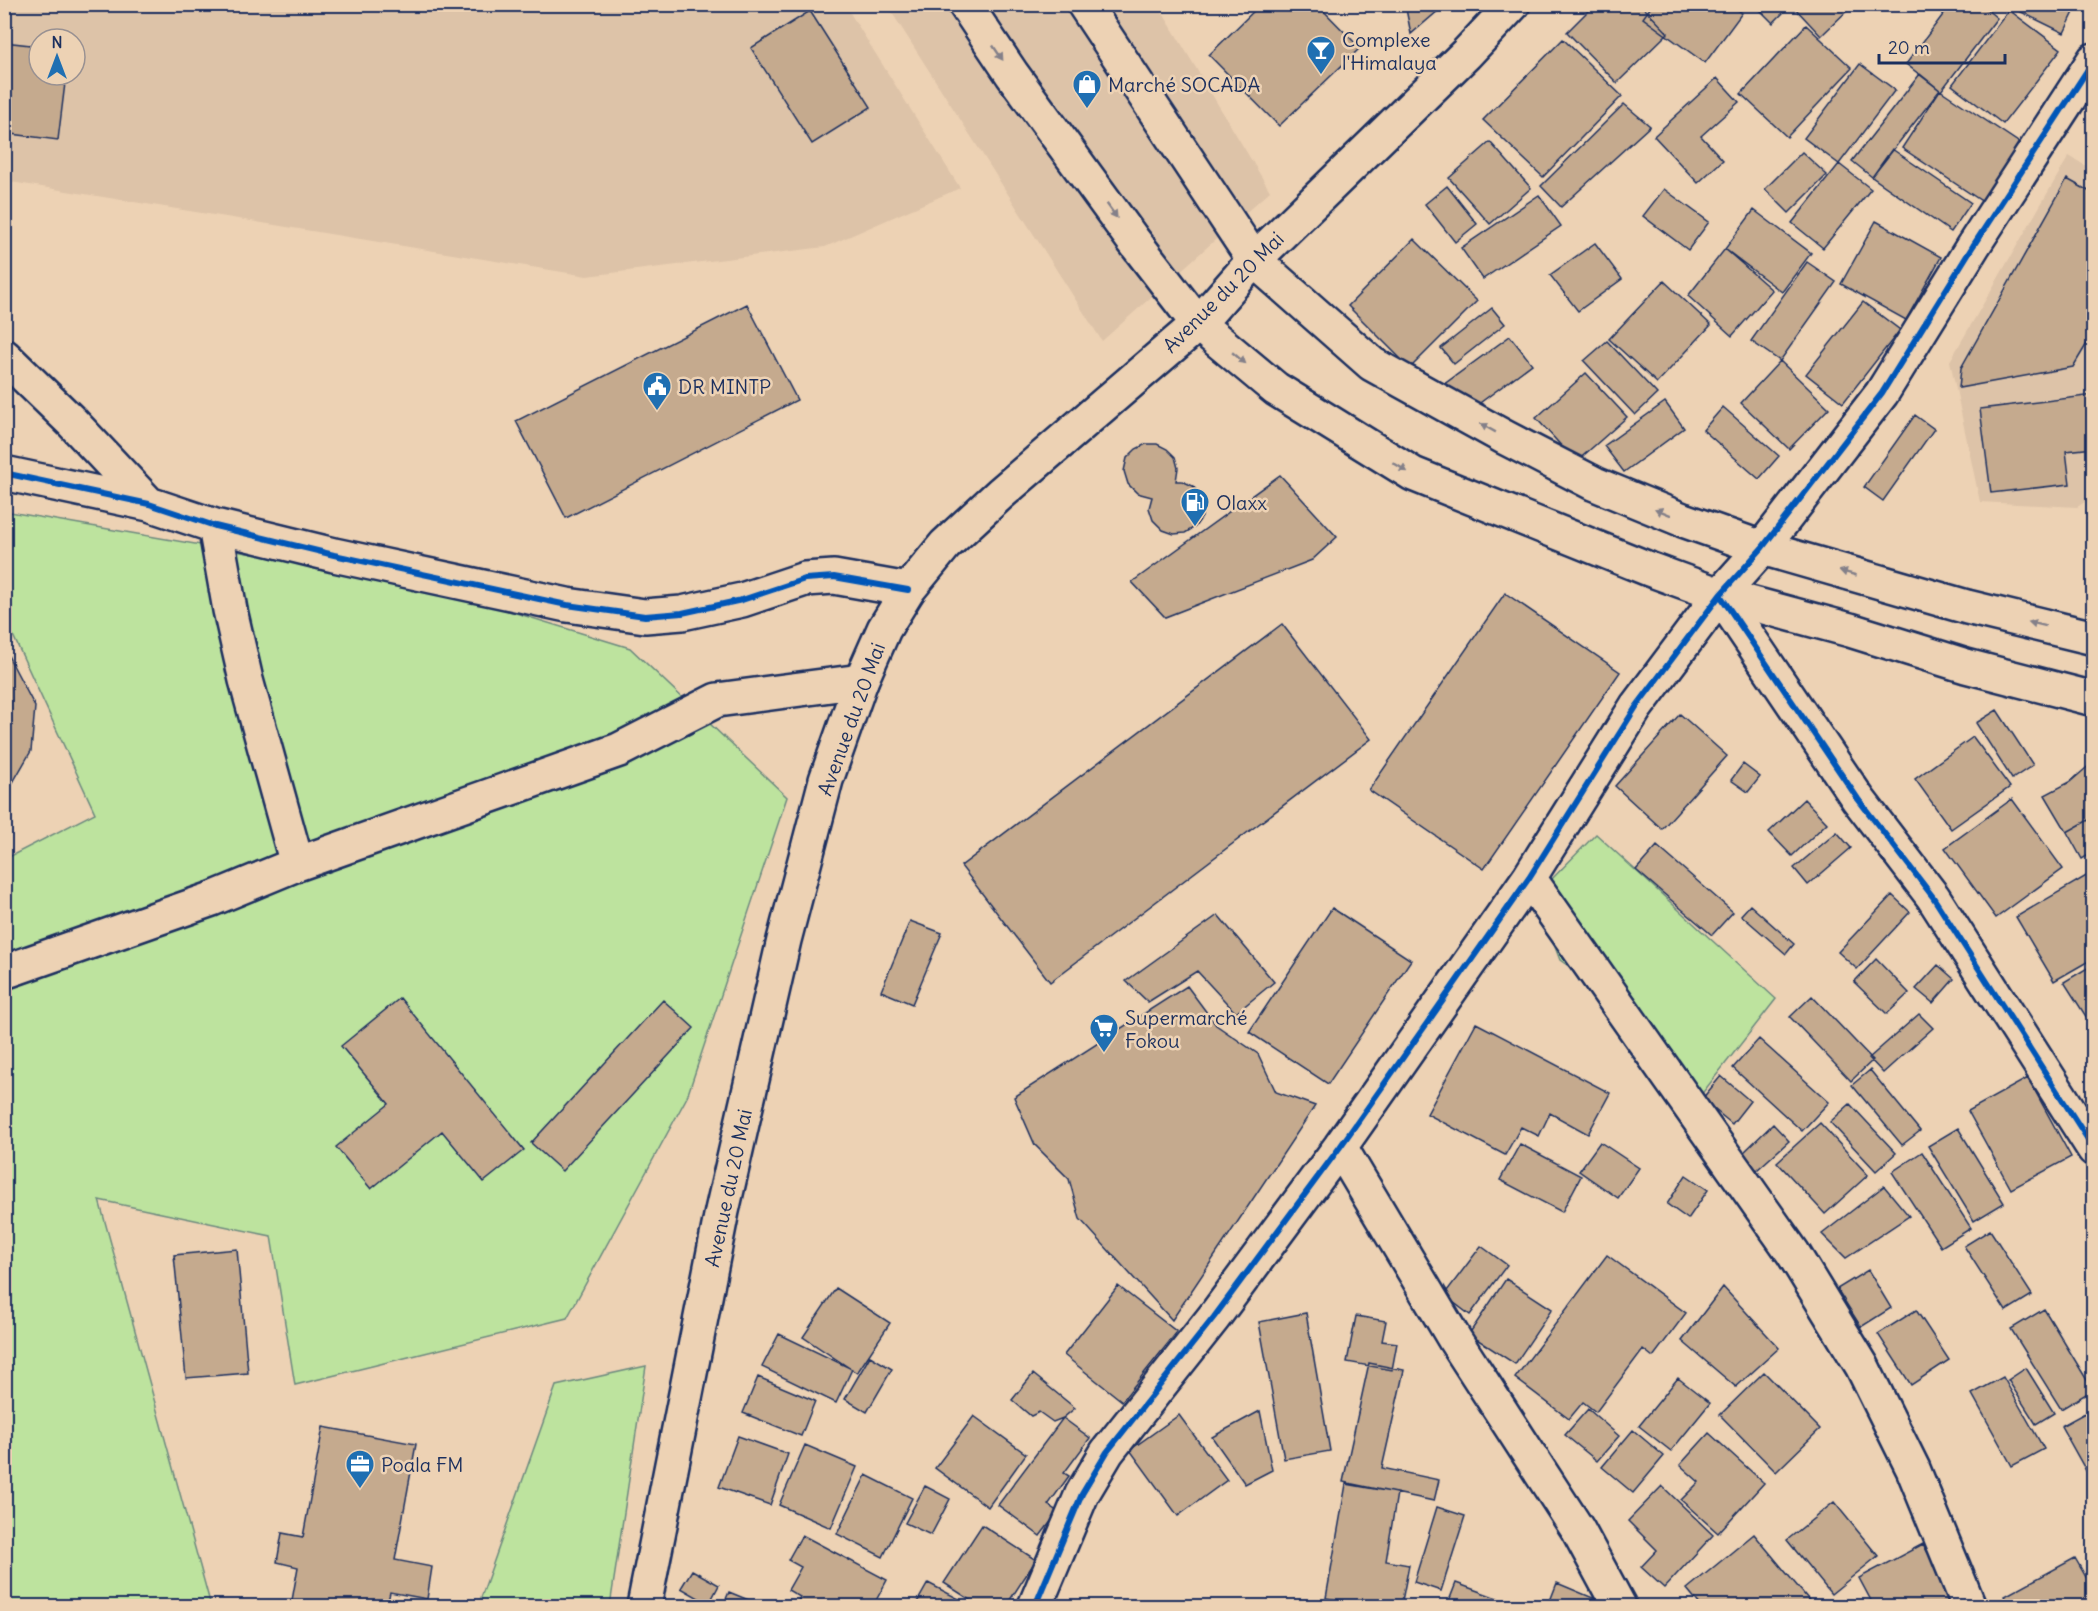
<svg xmlns="http://www.w3.org/2000/svg" width="2098" height="1611" font-family="Delius,sans-serif">
<style>
.built{fill:#ddc3a8;fill-rule:evenodd}
.green{fill:#bde39e;stroke:#6c897e;stroke-width:1.5}
.building{fill:#c5aa8e;stroke:#1b2f5e;stroke-width:1.5}
.lines{fill:none;stroke-linecap:round;stroke-linejoin:round}
.minor-casing{stroke:#1b2f5e;stroke-width:38}
.major-casing{stroke:#1b2f5e;stroke-width:38}
.minor{stroke:#edd2b4;stroke-width:33}
.major{stroke:#edd2b4;stroke-width:33}
.cycleway-casing{stroke:#edd2b4;stroke-width:10}
.cycleway{stroke:#0057b8;stroke-width:6}
.oneway{fill:#848089}
.labels{text-anchor:middle;dominant-baseline:central;stroke-width:5;stroke-linejoin:round;paint-order:stroke}
.poi-label{font-size:20px;fill:#1b2f5e;stroke:#edd2b4;text-anchor:start}
.street-label{font-size:20px;fill:#1b2f5e;stroke:#edd2b4}
</style>
<rect width="100%" height="100%" fill="#edd2b4"/>
<filter id="ink" filterUnits="userSpaceOnUse"><feTurbulence type="fractalNoise" baseFrequency=".0167" numOctaves="2"/><feDisplacementMap in="SourceGraphic" scale="12" xChannelSelector="R" yChannelSelector="G"/><feConvolveMatrix kernelMatrix="1 2 1 2 8 2 1 2 1" color-interpolation-filters="sRGB"/></filter>
<g filter="url(#ink)">
<path class="built" d="M4,5H845L960,188L825,247L587,276L5,181ZM39,39H75V75H39Z
M887,5H1158L1270,191L1102,341Z
M2069,156L2093,170V497L2077,507L1980,502L1950,361Z"/>
<path class="green" d="M4,511L414,582L630,648L787,797L687,1097L567,1318L295,1385L271,1236L99,1200L211,1606H5V859L95,813L5,618Z
M1596,834L1776,999L1697,1100L1623,1043L1606,1000L1591,982L1560,960L1543,916L1546,885Z
M646,1366L610,1606H478L556,1386Z"/>
<path class="building" d="M1261,4H1317L1360,48L1279,126L1209,55Z
M1405,4H1446L1411,34Z
M1595,4H1640L1668,33L1617,83L1567,32Z
M1653,4H1730L1742,13L1705,63L1643,18Z
M1754,4H1792L1773,23Z
M1797,4H1854L1821,36L1794,7Z
M1951,4H1980L1997,18L1941,91L1906,64Z
M2023,4H2078L2064,33L2019,11Z
M2009,10L2061,49L2003,124L1952,85Z
M810,11L871,107L812,144L751,48Z
M1806,25L1852,68L1787,137L1741,94Z
M1563,39L1622,96L1543,177L1483,120Z
M4,42L39,46V75H66L58,140L4,133Z
M1860,64L1895,90L1839,164L1804,138Z
M1920,74L1940,90L1872,177L1852,161Z
M1717,78L1739,102L1701,136L1723,160L1698,183L1654,136Z
M1940,90L2024,146L1986,204L1902,148Z
M1624,104L1650,126L1561,207L1541,186Z
M1490,142L1531,188L1490,224L1449,178Z
M1892,149L1971,203L1951,232L1872,177Z
M1802,152L1827,175L1789,213L1765,189Z
M1839,164L1871,189L1823,248L1792,223Z
M2067,179L2094,194V332L2073,367L1959,388L1961,368Z
M1447,186L1477,224L1455,242L1425,204Z
M1664,189L1709,222L1688,250L1643,216Z
M1539,195L1561,226L1483,279L1461,248Z
M1754,210L1811,253L1782,292L1725,249Z
M1876,221L1941,257L1906,320L1841,284Z
M1414,239L1477,301L1410,368L1348,306Z
M1595,243L1622,279L1578,311L1550,275Z
M1725,249L1772,290L1732,336L1688,296Z
M1807,262L1836,282L1780,361L1751,341Z
M1664,281L1711,325L1657,383L1609,339Z
M1863,302L1900,330L1843,403L1806,374Z
M747,304L797,400L566,518L516,421Z
M1492,308L1505,324L1454,364L1441,348Z
M1510,336L1532,364L1465,414L1443,385Z
M1607,341L1657,394L1635,415L1584,361Z
M1780,361L1829,408L1789,449L1741,403Z
M1586,373L1627,417L1576,462L1536,418Z
M2094,395V448L2066,451L2070,484L1991,493L1980,409Z
M1665,402L1684,428L1624,472L1604,446Z
M1723,407L1779,456L1759,479L1703,430Z
M1915,415L1934,429L1883,501L1864,487Z
M1146,444H1157L1167,449L1175,457L1178,468L1176,481H1182L1193,486L1200,495L1203,505L1202,517L1195,527L1185,533L1174,534L1163,530L1153,520L1149,508L1152,497L1137,493L1128,484L1124,471L1127,458L1136,449Z
M1280,475L1337,537L1312,560L1165,617L1132,582Z
M1505,593L1620,672L1484,869L1369,790Z
M1282,624L1371,739L1050,982L961,866Z
M4,648L35,707L31,751L4,798Z
M1997,710L2033,765L2012,779L1976,723Z
M1680,714L1727,756L1662,829L1615,786Z
M1973,737L2010,787L1951,829L1915,779Z
M2093,762L2094,817L2067,832L2045,795L2070,782Z
M1743,764L1760,777L1748,792L1731,780Z
M1804,799L1827,823L1792,856L1769,832Z
M2012,799L2063,869L1996,918L1945,848Z
M2094,817V852L2082,859L2067,832Z
M1837,832L1851,848L1808,885L1794,868Z
M1657,846L1733,912L1712,935L1636,870Z
M2088,875L2094,884V958L2054,981L2016,917Z
M1892,895L1910,912L1857,969L1838,952Z
M1750,905L1794,944L1786,954L1741,915Z
M1332,908L1411,960L1328,1084L1249,1032Z
M1218,915L1274,982L1236,1013L1197,971L1148,1002L1126,981Z
M910,921L942,933L912,1004L881,991Z
M1876,959L1909,993L1887,1014L1854,982Z
M2094,964V1029L2064,982Z
M1938,965L1954,979L1933,1003L1916,989Z
M1187,986L1216,1025L1258,1054L1276,1092L1315,1106L1172,1320L1080,1219L1069,1179L1035,1145L1014,1097Z
M1812,996L1873,1060L1851,1081L1790,1017Z
M400,998L524,1150L484,1182L442,1131L371,1189L336,1147L389,1104L341,1046Z
M663,1000L694,1028L562,1171L531,1143Z
M1919,1014L1933,1028L1883,1073L1869,1058Z
M1476,1023L1610,1093L1588,1134L1550,1113L1539,1136L1521,1127L1505,1155L1427,1114Z
M1759,1039L1829,1102L1802,1131L1733,1068Z
M1870,1070L1920,1131L1902,1145L1852,1085Z
M1721,1076L1750,1101L1732,1124L1702,1099Z
M2028,1078L2071,1157L2011,1189L1968,1111Z
M1850,1104L1896,1153L1876,1171L1830,1122Z
M1820,1123L1868,1175L1825,1214L1777,1162Z
M1773,1124L1789,1141L1757,1170L1742,1154Z
M1958,1128L2004,1203L1974,1221L1928,1146Z
M1600,1142L1639,1168L1618,1198L1579,1171Z
M1520,1144L1581,1176L1562,1212L1500,1180Z
M1922,1152L1971,1228L1941,1247L1892,1172Z
M1686,1175L1708,1190L1688,1219L1667,1204Z
M1884,1186L1909,1216L1846,1258L1822,1234Z
M1990,1230L2032,1295L2006,1311L1964,1246Z
M1481,1246L1507,1265L1470,1315L1444,1295Z
M237,1249L248,1373L186,1378L174,1255Z
M1607,1255L1686,1313L1653,1357L1643,1349L1596,1412L1583,1402L1569,1419L1515,1378Z
M1868,1270L1891,1308L1861,1327L1837,1289Z
M1506,1279L1552,1309L1515,1364L1469,1334Z
M1118,1286L1177,1332L1122,1401L1064,1355Z
M1723,1287L1779,1348L1736,1387L1682,1341Z
M836,1288L890,1323L857,1373L803,1337Z
M2044,1309L2093,1390L2061,1409L2011,1329Z
M1916,1310L1949,1360L1911,1385L1878,1334Z
M1306,1313L1330,1451L1284,1459L1259,1322Z
M1356,1316L1386,1321L1382,1341L1397,1343L1392,1370L1347,1362Z
M779,1334L852,1369L836,1403L762,1367Z
M870,1356L892,1369L867,1412L845,1399Z
M1369,1363L1404,1370L1382,1468L1439,1480L1434,1501L1343,1482Z
M2026,1368L2054,1413L2036,1424L2008,1380Z
M1764,1372L1820,1429L1776,1472L1720,1415Z
M1033,1374L1075,1408L1063,1418L1053,1422L1039,1412L1031,1416L1012,1400Z
M758,1377L815,1401L801,1436L743,1413Z
M2003,1377L2044,1449L2012,1466L1972,1394Z
M1678,1378L1710,1403L1671,1451L1639,1426Z
M2094,1408V1485L2061,1426Z
M1588,1409L1619,1436L1597,1461L1565,1435Z
M1260,1411L1272,1470L1245,1484L1212,1437Z
M1179,1415L1227,1480L1178,1516L1130,1450Z
M974,1416L1026,1454L988,1507L935,1468Z
M1063,1418L1090,1438L1064,1473L1069,1476L1048,1505L1058,1512L1040,1536L998,1505Z
M323,1427L416,1444L395,1560L432,1567L427,1599L390,1592L387,1606H291L298,1567L277,1562L282,1533L303,1537Z
M1633,1430L1664,1456L1633,1493L1602,1467Z
M1709,1433L1764,1483L1718,1533L1681,1500L1699,1482L1680,1465Z
M738,1436L788,1454L770,1505L719,1487Z
M805,1445L857,1467L831,1528L779,1505Z
M866,1475L912,1498L883,1557L837,1534Z
M1346,1484L1397,1493L1386,1561L1409,1565L1401,1606H1371L1326,1598Z
M925,1486L950,1499L931,1535L905,1523Z
M1662,1486L1713,1535L1664,1588L1641,1567L1657,1550L1628,1521Z
M1834,1502L1878,1556L1831,1594L1787,1540Z
M1437,1507L1465,1516L1441,1591L1414,1582Z
M982,1525L1036,1560L1006,1606H980L944,1583Z
M1754,1534L1813,1605L1811,1606H1701L1687,1589Z
M802,1535L887,1580L873,1606H795L800,1597L788,1590L801,1567L788,1560Z
M1923,1544L1957,1606H1874L1859,1578Z
M2075,1558L2094,1591V1603L2087,1606H2011L2005,1596Z
M692,1570L719,1585L709,1604L681,1588Z
M928,1583L959,1599L955,1606H915Z
M1456,1583L1519,1606H1447Z
M1557,1583L1605,1603L1603,1606H1548Z
M729,1592L763,1606H723Z"/>
<g class="lines">
<g class="minor-casing">
<path id="minor" d="M2094,60L1973,246L1882,393L1762,548L1720,595L1858,799L1933,897L2094,1149
M4,356L72,422L149,504
M4,473L149,504L215,526L334,555L567,605L645,616L682,613L742,600L805,579L834,577L908,590
M215,526L230,610L246,680L297,864
M1529,878L1793,1253L1862,1366L1913,1469L1969,1606
M4,972L212,899L297,864L619,750L717,700L861,681
M1340,1147L1455,1340L1578,1530L1619,1606
M1035,1606L1082,1494L1107,1452L1214,1317L1340,1147L1529,878L1636,707L1720,595"/>
</g>
<g class="major-casing">
<path id="major" d="M965,4L1012,74L1133,240L1198,324L1276,389L1413,474L1649,569L1720,595L1850,630L1966,666L2094,699
M1084,4L1254,260L1372,364L1504,437L1595,484L1683,520L1762,548L1967,607L2094,638
M644,1606L722,1211L784,940L826,780L861,681L884,629L908,590L945,545L1000,494L1198,324L1254,260L1466,54L1513,4"/>
</g>
<use href="#minor" class="minor"/>
<use href="#major" class="major"/>
<g class="cycleway-casing">
<path id="cycleway" d="M2094,60L1973,246L1882,393L1762,548L1720,595L1858,799L1933,897L2094,1149
M4,473L149,504L215,526L334,555L567,605L645,616L682,613L742,600L805,579L834,577L908,590
M1035,1606L1082,1494L1107,1452L1214,1317L1340,1147L1529,878L1636,707L1720,595"/>
</g>
<use href="#cycleway" class="cycleway"/>
</g>
<defs><path id="oneway-solid" d="M-6-.8H1V-3.2L6.5 0L1 3.2V.8H-6Z" transform="scale(1.5)"/></defs>
<g class="oneway">
<use href="#oneway-solid" transform="translate(998 53) rotate(56)"/>
<use href="#oneway-solid" transform="translate(1112 211) rotate(54)"/>
<use href="#oneway-solid" transform="translate(1239 358) rotate(40)"/>
<use href="#oneway-solid" transform="translate(1488 428) rotate(-151)"/>
<use href="#oneway-solid" transform="translate(1400 467) rotate(32)"/>
<use href="#oneway-solid" transform="translate(1663 512) rotate(-158)"/>
<use href="#oneway-solid" transform="translate(1848 573) rotate(-164)"/>
<use href="#oneway-solid" transform="translate(2037 624) rotate(-166)"/>
</g>
</g>
<defs>
<g id="bar-pin" transform="scale(1.5)"><path d="M0 17L-7.5 6A9.5 9.5 0 1 1 7.5 6Z" fill="#1f6fb2" stroke="#edd2b4"/><path d="M-6-5H6L.8 .8V4.5H3.5V6h-7V4.5H-.8V.8Z" fill="#fff"/></g>
<g id="shop-pin" transform="scale(1.5)"><path d="M0 17L-7.5 6A9.5 9.5 0 1 1 7.5 6Z" fill="#1f6fb2" stroke="#edd2b4"/><path d="M-5-2.5h2.3a2.7 3.5 0 0 1 5.4 0H5L5.5 6h-11ZM-1.5-2.5h3a1.5 2.3 0 0 0-3 0Z" fill="#fff"/></g>
<g id="civic-pin" transform="scale(1.5)"><path d="M0 17L-7.5 6A9.5 9.5 0 1 1 7.5 6Z" fill="#1f6fb2" stroke="#edd2b4"/><path d="M-.6-6.5H3V-4.5H.6V-3L4-1V1h2V6H-6V1h2V-1L-.6-3ZM-1.2 2.5V6h2.4V2.5Z" fill="#fff"/></g>
<g id="fuel-pin" transform="scale(1.5)"><path d="M0 17L-7.5 6A9.5 9.5 0 1 1 7.5 6Z" fill="#1f6fb2" stroke="#edd2b4"/><path d="M-5.5-6h7V0h2V4h1.3V-2.5L3-4.5l.8-.8L6-3V5H2.5V1h-1V6h-7ZM-4.2-4.7v3.2H.2V-4.7Z" fill="#fff"/></g>
<g id="supermarket-pin" transform="scale(1.5)"><path d="M0 17L-7.5 6A9.5 9.5 0 1 1 7.5 6Z" fill="#1f6fb2" stroke="#edd2b4"/><path d="M-6-5.5h2.5l.6 2H6L4.5 2H-2.5L-4.4-4H-6ZM-1.5 3.2a1.3 1.3 0 1 0 .1 0ZM3 3.2a1.3 1.3 0 1 0 .1 0Z" fill="#fff"/></g>
<g id="office-pin" transform="scale(1.5)"><path d="M0 17L-7.5 6A9.5 9.5 0 1 1 7.5 6Z" fill="#1f6fb2" stroke="#edd2b4"/><path d="M-6-3h4V-5.5h4V-3h4V5H-6ZM-1-4.5V-3h2v-1.5ZM-6 0V1H6V0Z" fill="#fff"/></g>
</defs>
<g fill-rule="evenodd">
<use href="#bar-pin" x="1321" y="50"/>
<use href="#shop-pin" x="1087" y="84"/>
<use href="#civic-pin" x="657" y="386"/>
<use href="#fuel-pin" x="1195" y="502"/>
<use href="#supermarket-pin" x="1104" y="1028"/>
<use href="#office-pin" x="360" y="1464"/>
</g>
<g class="labels">
<g class="poi-label">
<text x="1342" y="39">Complexe<tspan x="1342" dy="23">l'Himalaya</tspan></text>
<text x="1108" y="84">Marché SOCADA</text>
<text x="678" y="386">DR MINTP</text>
<text x="1216" y="502">Olaxx</text>
<text x="1125" y="1017">Supermarché<tspan x="1125" dy="23">Fokou</tspan></text>
<text x="381" y="1464">Poala FM</text>
</g>
<g class="street-label">
<text transform="translate(1223 292) rotate(-45)">Avenue du 20 Mai</text>
<text transform="translate(851 719) rotate(-70)">Avenue du 20 Mai</text>
<text transform="translate(728 1188) rotate(-78)">Avenue du 20 Mai</text>
</g>
</g>
<rect width="2098" height="1611" fill="none" stroke="#edd2b4" stroke-width="24"/>
<rect x="12" y="12" width="2074" height="1587" fill="none" stroke="#1b2f5e" stroke-width="2" filter="url(#ink)"/>
<g transform="translate(57 57)"><circle r="28" fill="#edd2b4" stroke="#999192" stroke-width="1.5"/>
<path d="M0-4.5L10 22L0 15L-10 22Z" fill="#1f6fb2"/>
<text y="-9" font-size="16" font-weight="bold" text-anchor="middle" fill="#1b2f5e">N</text>
</g>
<path d="M1879 54v9h126v-9" fill="none" stroke="#1b2f5e" stroke-width="3"/>
<text x="1888" y="54" font-size="18" fill="#1b2f5e" stroke="#edd2b4" stroke-width="4.5" paint-order="stroke">20 m</text>
</svg>
